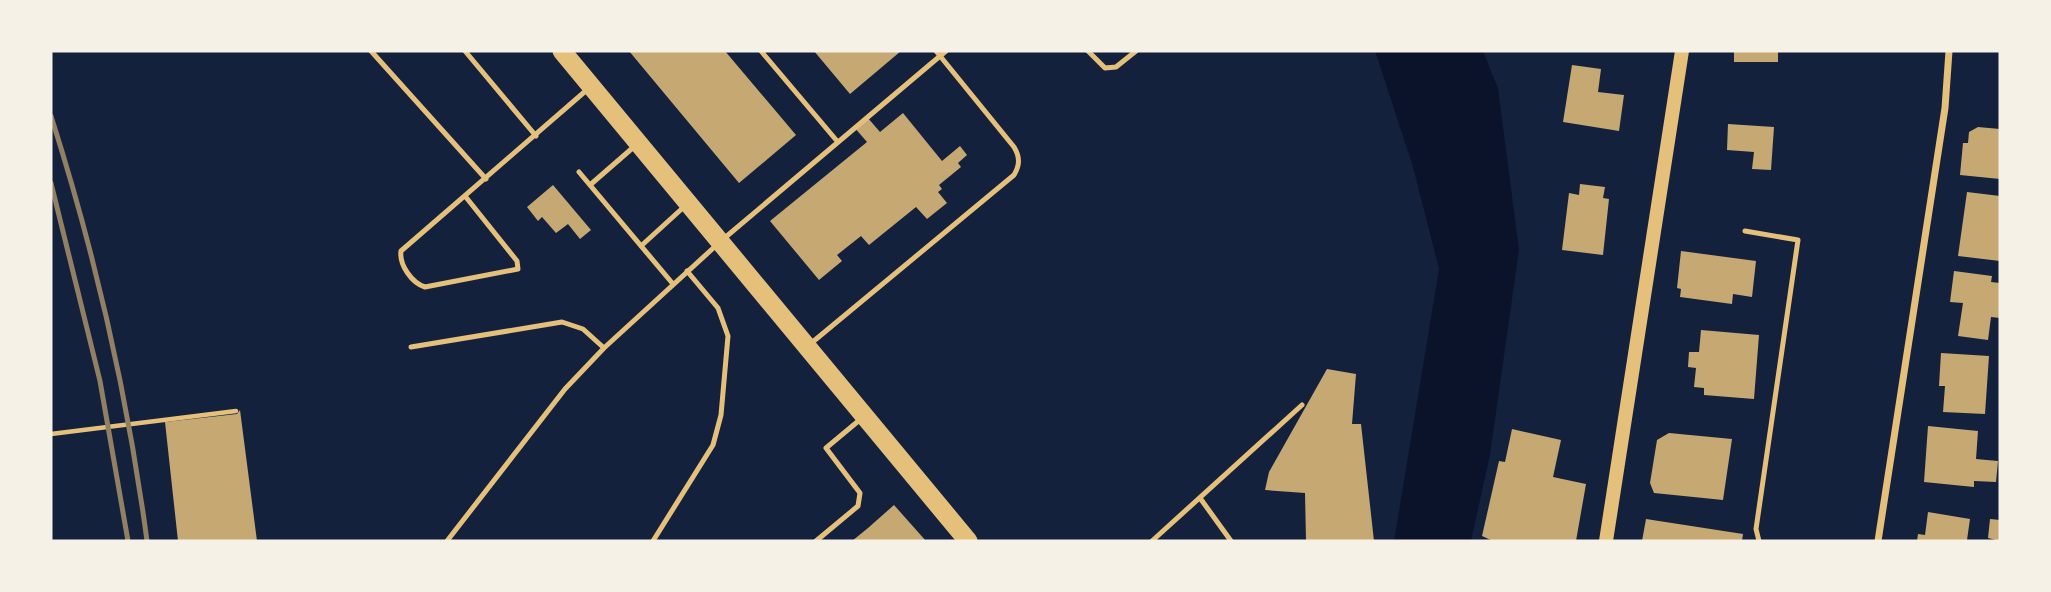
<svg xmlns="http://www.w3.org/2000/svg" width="2051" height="592" font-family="Roboto,sans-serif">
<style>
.water{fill:#0b132b}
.building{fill:#c6a872}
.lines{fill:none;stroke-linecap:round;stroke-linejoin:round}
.path{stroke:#e5c07b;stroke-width:4.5}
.service{stroke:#e5c07b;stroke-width:5}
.minor{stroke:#e5c07b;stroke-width:7}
.secondary{stroke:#e5c07b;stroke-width:14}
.trunk{stroke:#e5c07b;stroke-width:19}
.rail{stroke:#918062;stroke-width:5}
</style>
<rect width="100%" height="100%" fill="#14213d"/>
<path class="water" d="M1375,51H1483L1498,88L1519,250L1490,455L1471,541H1394L1439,269L1413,167Z"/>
<path class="building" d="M629,51H725L796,135L739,183Z
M814,51H901L850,94Z
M1734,51H1778V62H1734Z
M1572,65L1601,69L1598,92L1624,95L1619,131L1563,122Z
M903,113L942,161L960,146L967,155L958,163L961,167L939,185L942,189L938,192L947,203L927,219L916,207L869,245L861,236L837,255L842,261L819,280L770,221L867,142L854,127L867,117L880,132Z
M1728,124L1774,127L1771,170L1752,169L1754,152L1727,150Z
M1978,127L2000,129V179L1960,175L1963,143H1968L1969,132Z
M1580,184L1605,187L1603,198L1609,199L1603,255L1562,250L1569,193L1579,195Z
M553,185L591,230L580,239L568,224L556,233L542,217L538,221L527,207Z
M1967,192L2000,196V261L1958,256Z
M1681,251L1756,261L1752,297L1733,294L1732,304L1680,297L1681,289L1677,288Z
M1954,271L1992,276L1991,282L2000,283V318L1991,317L1988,340L1958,336L1963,303L1950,302Z
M1701,330L1759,335L1754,399L1704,395V388L1694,387L1696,368L1688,367L1689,352H1699Z
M1941,353L1989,356L1985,414L1943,412L1945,386H1939Z
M1327,369L1356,374L1352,424H1361L1374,541H1306L1305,493L1265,490L1269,472Z
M240,410L257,541H178L165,422L237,414Z
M1928,426L1978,431L1976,459L1998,461L1996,482L1974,481V487L1924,482Z
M1512,429L1561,440L1553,477L1586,484L1576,541H1493L1482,536L1499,461L1505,462Z
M1669,433L1732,439L1723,500L1654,493L1650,483L1657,440Z
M894,505L926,541H852L868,528Z
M1928,512L1970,519L1967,540L1917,541L1918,534L1925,535Z
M1646,519L1743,534L1742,541H1642Z
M1990,519L2000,520V541L1988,538Z"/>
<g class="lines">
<path class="path" d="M51,434L236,411"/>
<path class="service" d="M371,51L486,179
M465,51L536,136
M761,51L837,141
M1088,51L1105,68L1116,67L1136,51
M579,172L673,284
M590,185L636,145
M465,196L517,261L518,269L425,287C412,283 399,265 401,251L589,88
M1745,231L1798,240L1756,529L1759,541
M641,246L686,205
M809,345L1014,175C1020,165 1020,157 1014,147L936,51
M411,347L562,322L583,329L604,348
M1200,498L1231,541
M447,541L565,389L604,348L721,241L946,51
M653,541L713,445L721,415L728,336L718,308L687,271
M816,541L858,506L860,493L826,448L862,418
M1152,541L1302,405"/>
<path class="minor" d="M1878,541L1945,108L1949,51"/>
<path class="secondary" d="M1606,541L1682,51"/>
<path class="trunk" d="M562,51L968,541"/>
<path class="rail" d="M51,116C95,254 128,398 147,541
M51,183L100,381L128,541"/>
</g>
<rect width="2051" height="592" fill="none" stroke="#f6f1e7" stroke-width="105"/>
</svg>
